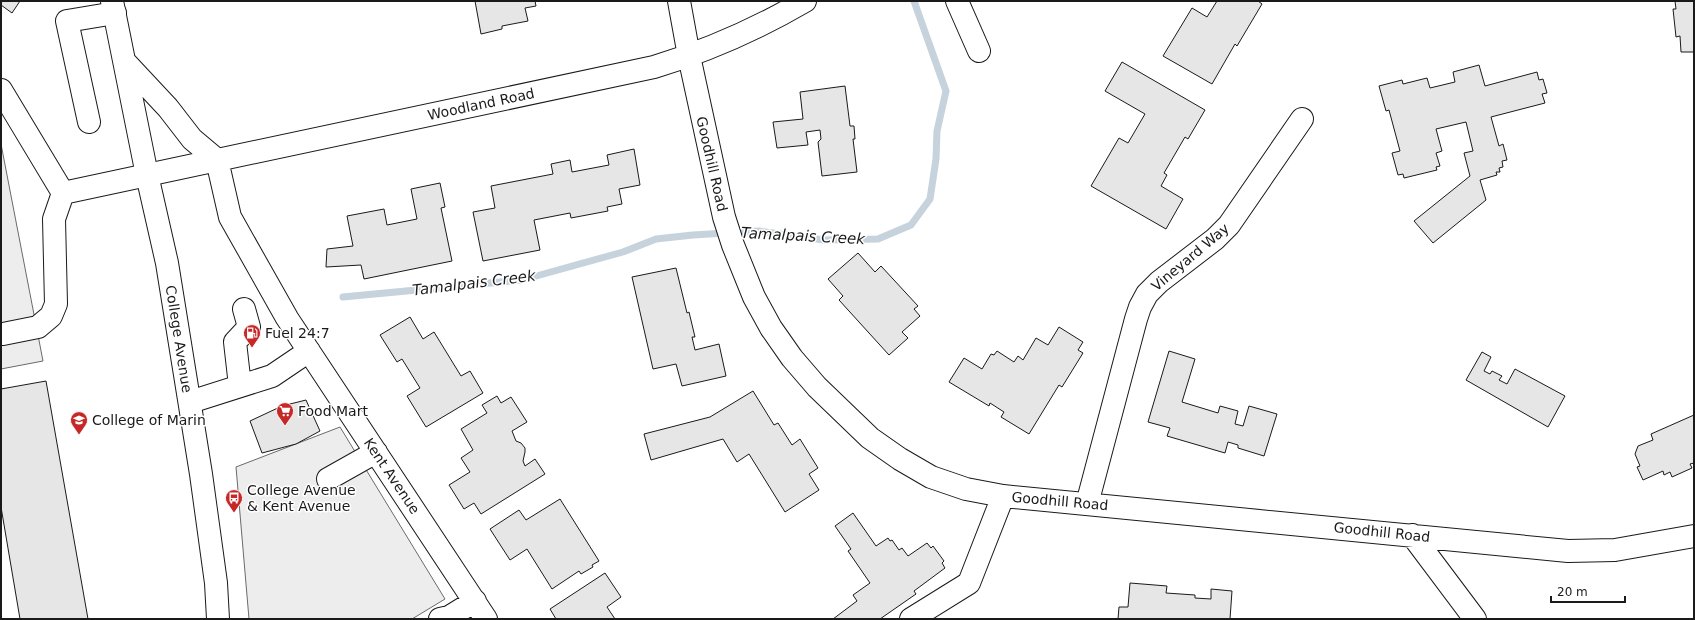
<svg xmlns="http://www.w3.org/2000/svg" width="1695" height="620" font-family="'DejaVu Sans',sans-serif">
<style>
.parking{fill:#ededed;stroke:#6a6a6a}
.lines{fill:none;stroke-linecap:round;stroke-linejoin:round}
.stream{stroke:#c6d2dc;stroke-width:7}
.building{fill:#e6e6e6;stroke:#1a1a1a}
.minor-casing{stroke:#1a1a1a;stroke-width:24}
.major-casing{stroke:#1a1a1a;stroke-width:24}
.minor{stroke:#fff;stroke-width:22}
.major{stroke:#fff;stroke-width:22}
.labels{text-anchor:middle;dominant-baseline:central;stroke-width:3;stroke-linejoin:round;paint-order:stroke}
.street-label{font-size:14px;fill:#1a1a1a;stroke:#fff}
.poi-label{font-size:14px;fill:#1a1a1a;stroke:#fff;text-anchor:start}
.water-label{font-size:15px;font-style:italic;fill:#1a1a1a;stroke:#fff}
</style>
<rect width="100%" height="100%" fill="#fff"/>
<path class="parking" d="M1,144L43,361L1,369Z
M340,427L445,599L412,619H249L236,467Z"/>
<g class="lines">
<path class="stream" d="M343,297L522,280L623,252L656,239L693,235L759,231L824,240L878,239L911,225L930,199L936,159L937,131L946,91L914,1"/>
</g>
<path class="building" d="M1,1H20L12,13L1,5Z
M475,1H535L536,6L525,8L528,21L502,26V29L481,34Z
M1217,1H1258L1262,4L1237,46L1235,44L1212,84L1163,56L1192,8L1207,17Z
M1675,1H1694V52H1681L1680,36L1676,37L1673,9H1676Z
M1122,62L1205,110L1188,139L1185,137L1164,173L1167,175L1161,186L1183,199L1166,229L1091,186L1119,138L1128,143L1145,114L1105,91Z
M1479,65L1485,86L1537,72L1539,80L1543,79L1547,93L1542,94L1545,103L1491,117L1499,146L1503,144L1507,160L1502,161L1503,167L1499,168L1500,172H1496L1497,175L1480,180L1486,200L1433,243L1414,221L1470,176L1464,153L1473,151L1466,122L1436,129L1442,151L1436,153L1440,166L1436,167L1437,170L1404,178L1403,174L1398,175L1392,153L1400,151L1389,110L1386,111L1379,86L1402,80L1403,84L1427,78L1430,88L1455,82L1453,72Z
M845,86L850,126H854L855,139H853L857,172L822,176L818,142L821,139L820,130L806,132L808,145L777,148L773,122L803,119L800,92Z
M634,149L640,185L619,189L622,204L607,207L608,211L571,218L570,213L534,220L540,250L483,261L473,212L495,208L491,186L553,174L551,164L570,160L572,172L609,165L607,155Z
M440,183L445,207L441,208L452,261L364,279L361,265L326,267L327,249L353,246L347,216L384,209L387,225L417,219L411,189Z
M858,253L875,272L881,266L918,306L914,309L920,316L902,332L908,338L889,355L839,300L843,296L828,279Z
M676,268L687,313L689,312L695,337H692L695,350L719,344L726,376L682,386L676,364L653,369L632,277Z
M410,317L423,339L434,332L461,376L470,371L483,393L426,427L407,396L420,388L402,359L397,362L380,335Z
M1059,327L1083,342L1078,350L1083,353L1062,387L1059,385L1029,434L1001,417L1004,412L990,403L989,406L949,382L964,358L982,369L991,354L994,355L997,351L1014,362L1018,356L1023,360L1036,338L1048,345Z
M1169,351L1195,359L1182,402L1218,413L1220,406L1238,411L1235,424L1243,426L1249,406L1277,414L1264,456L1238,448V445L1228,442L1225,453L1167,436L1170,428L1148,422Z
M1482,352L1491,357L1484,371L1490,374L1492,371L1502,376L1499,380L1507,384L1515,369L1565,396L1548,427L1466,380Z
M46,381L88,619H20L1,507V389Z
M753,391L774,425L778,423L792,445L800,439L818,468L809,474L819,490L785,512L749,454L737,462L723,439L651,460L644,434L710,417Z
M497,396L501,403L511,397L527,422L512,431L516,441L521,443L525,448V452L523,461L525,466L535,459L545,474L481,514L474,503L464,509L449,485L470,472L461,458L473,450L461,429L487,413L482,405Z
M306,400L320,431L296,444L262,453L250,421L282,406Z
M1694,415V463L1690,464L1692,468L1672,477L1670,472L1664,475L1663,471L1643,480L1637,467L1640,466L1635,454L1638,446L1653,440L1651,434Z
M560,499L599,561L592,565L593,567L581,574L579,571L552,589L527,549L510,560L490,529L519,510L526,520Z
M853,513L876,546L888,538L890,541L892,540L899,550L902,548L908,556L927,543L931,548L933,546L944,561L942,563L945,568L914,591L916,594L880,619H833L857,601L853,595L870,583L848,551L851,549L835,526Z
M605,573L621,597L607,607L615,619H556L550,609Z
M1130,583L1167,586L1166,593L1195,595V598L1211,599V589L1232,591L1230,619H1118L1119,607H1128Z"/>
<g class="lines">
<g class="minor-casing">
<path id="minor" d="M679,1L689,56L724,217L733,245L754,297L771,328L792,358L817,387L870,438L900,459L931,477L966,489L1003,496L1568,551L1615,550L1694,536
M957,1L979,51
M1,90L63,193L54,219L56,304L51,316L38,327L3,334
M89,122L67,21L115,13
M217,160L230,217L287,318L486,619
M63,193L654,67C707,51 757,29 805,1
M240,386L235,342L249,327L244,309
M190,402L272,376L309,351
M328,479L376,452
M1087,504L1136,319L1140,307L1147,294L1159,282L1215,239L1229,225L1302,119
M1412,535L1475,619
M440,619L449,617L475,601
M911,619L969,583L1003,496"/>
</g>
<g class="major-casing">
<path id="major" d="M112,1L147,175L167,263L201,474L216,583L218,619
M125,62L168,108L192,139L217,160"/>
</g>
<use href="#minor" class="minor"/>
<use href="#major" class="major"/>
</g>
<defs>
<g id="fuel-pin" transform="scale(0.9)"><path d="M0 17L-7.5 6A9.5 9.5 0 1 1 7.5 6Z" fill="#c62828" stroke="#fff"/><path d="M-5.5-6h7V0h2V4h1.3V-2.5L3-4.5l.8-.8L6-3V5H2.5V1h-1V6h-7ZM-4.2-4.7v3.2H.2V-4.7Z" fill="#fff"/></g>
<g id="supermarket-pin" transform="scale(0.9)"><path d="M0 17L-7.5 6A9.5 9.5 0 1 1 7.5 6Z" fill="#c62828" stroke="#fff"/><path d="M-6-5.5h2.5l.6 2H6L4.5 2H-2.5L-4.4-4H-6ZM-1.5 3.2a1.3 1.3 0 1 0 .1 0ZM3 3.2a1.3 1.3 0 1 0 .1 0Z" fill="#fff"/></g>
<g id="university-pin" transform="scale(0.9)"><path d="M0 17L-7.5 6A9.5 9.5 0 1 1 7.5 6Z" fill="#c62828" stroke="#fff"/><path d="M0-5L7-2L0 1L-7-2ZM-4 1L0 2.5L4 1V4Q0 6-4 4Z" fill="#fff"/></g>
<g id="bus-pin" transform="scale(0.9)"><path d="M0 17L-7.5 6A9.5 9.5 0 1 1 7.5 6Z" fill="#c62828" stroke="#fff"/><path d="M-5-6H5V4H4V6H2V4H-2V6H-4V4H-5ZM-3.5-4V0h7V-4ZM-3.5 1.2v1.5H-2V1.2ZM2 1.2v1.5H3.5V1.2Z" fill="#fff"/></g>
</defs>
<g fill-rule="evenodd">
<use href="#fuel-pin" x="252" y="333"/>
<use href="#supermarket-pin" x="285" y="411"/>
<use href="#university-pin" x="79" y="420"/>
<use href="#bus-pin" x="234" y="498"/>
</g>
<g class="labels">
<g class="street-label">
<text transform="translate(481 104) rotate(-12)">Woodland Road</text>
<text transform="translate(712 164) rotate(77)">Goodhill Road</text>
<text transform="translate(1190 257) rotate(-40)">Vineyard Way</text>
<text transform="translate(179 339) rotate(81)">College Avenue</text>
<text transform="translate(392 476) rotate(56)">Kent Avenue</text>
<text transform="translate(1060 501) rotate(5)">Goodhill Road</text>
<text transform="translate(1382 532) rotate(6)">Goodhill Road</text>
</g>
<g class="poi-label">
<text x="265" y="333">Fuel 24:7</text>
<text x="298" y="411">Food Mart</text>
<text x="92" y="420">College of Marin</text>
<text x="247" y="490">College Avenue<tspan x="247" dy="16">&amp; Kent Avenue</tspan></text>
</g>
<g class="water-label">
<text transform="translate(803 236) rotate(3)">Tamalpais Creek</text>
<text transform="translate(474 283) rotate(-7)">Tamalpais Creek</text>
</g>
</g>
<rect width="1695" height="620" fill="none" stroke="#1a1a1a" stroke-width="4"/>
<path d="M1551 596v6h74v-6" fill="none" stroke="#1a1a1a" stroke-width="2"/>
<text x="1557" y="596" font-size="12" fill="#1a1a1a" stroke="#ffffff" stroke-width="3" paint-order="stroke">20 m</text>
</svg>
